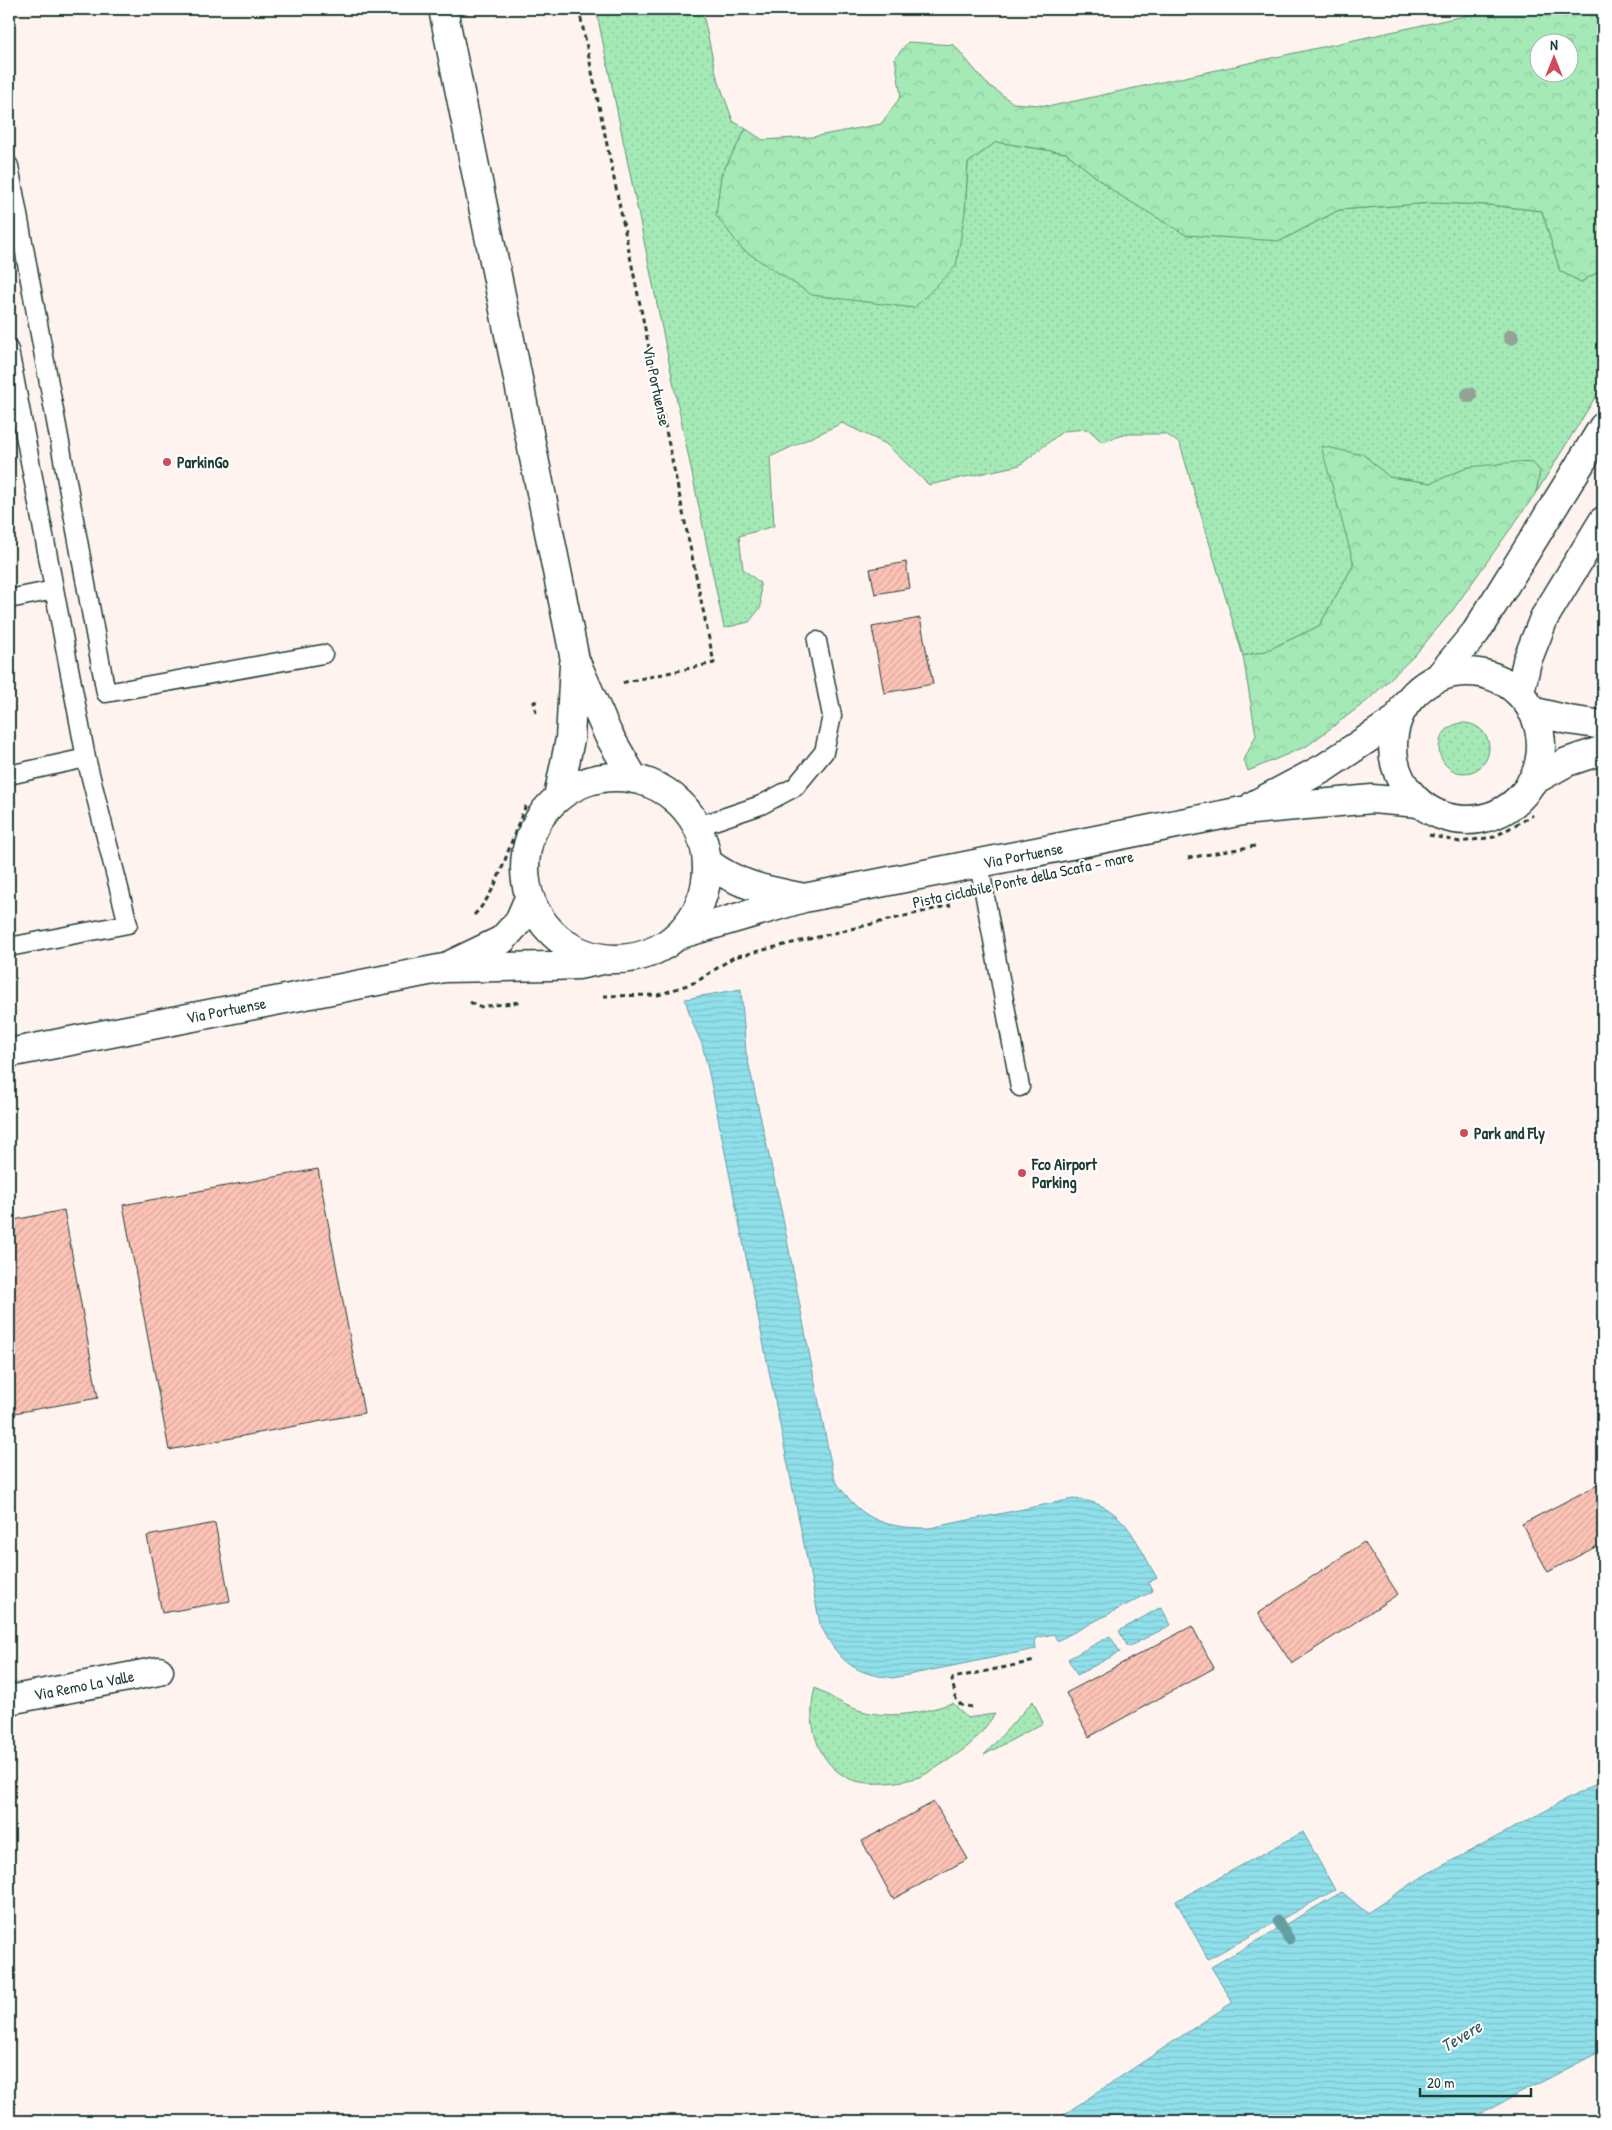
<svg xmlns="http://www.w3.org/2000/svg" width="1612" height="2130" font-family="'Patrick Hand',sans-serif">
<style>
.grass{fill:url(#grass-dots);stroke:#629375}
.forest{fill:url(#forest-crowns);stroke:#629375;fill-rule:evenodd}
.water{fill:url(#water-rules);stroke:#639fa2}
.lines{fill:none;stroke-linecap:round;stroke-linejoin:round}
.stream{stroke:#639fa2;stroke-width:11}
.building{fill:url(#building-hatch);stroke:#1f3d34}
.lane-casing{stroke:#1f3d34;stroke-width:21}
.street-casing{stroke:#1f3d34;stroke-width:31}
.secondary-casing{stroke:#1f3d34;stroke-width:31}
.primary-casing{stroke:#1f3d34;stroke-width:31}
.path{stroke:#1f3d34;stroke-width:3;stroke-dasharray:5 4;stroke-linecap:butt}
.lane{stroke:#fff;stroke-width:18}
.street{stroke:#fff;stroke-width:28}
.secondary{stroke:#fff;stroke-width:28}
.primary{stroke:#fff;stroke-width:28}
.tree{fill:#93a297}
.poi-dot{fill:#d1495b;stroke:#fff;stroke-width:2}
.labels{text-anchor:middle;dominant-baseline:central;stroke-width:4;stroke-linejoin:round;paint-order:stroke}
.street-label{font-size:16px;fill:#1f3d34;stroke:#fff}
.poi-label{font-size:16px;font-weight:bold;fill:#1f3d34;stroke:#fff;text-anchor:start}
.water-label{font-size:18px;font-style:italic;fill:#365e59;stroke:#fff}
</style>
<defs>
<pattern id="grass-dots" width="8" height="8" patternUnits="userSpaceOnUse" patternTransform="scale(1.25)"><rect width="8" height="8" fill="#a4e9b6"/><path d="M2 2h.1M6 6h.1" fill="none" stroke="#8dc99d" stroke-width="1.8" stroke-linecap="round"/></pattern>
<pattern id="forest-crowns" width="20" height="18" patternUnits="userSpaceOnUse" patternTransform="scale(1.25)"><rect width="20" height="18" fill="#a4e9b6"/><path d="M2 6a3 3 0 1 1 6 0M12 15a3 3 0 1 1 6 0" fill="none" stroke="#8dc99d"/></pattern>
<pattern id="water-rules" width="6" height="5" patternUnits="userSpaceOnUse" patternTransform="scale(1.25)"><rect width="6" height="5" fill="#90e0eb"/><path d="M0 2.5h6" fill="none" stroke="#7cc1ca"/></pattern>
<pattern id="building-hatch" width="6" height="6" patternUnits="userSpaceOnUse" patternTransform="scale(1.25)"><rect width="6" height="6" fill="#fdc3b6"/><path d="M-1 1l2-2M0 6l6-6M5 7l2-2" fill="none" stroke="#d8a89d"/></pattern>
</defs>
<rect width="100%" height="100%" fill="#fff3f0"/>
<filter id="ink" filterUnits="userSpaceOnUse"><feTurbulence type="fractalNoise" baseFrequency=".02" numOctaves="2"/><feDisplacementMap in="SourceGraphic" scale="10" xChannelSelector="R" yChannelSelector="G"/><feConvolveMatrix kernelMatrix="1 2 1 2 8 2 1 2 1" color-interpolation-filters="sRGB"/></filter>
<g filter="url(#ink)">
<path class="grass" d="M596,9H702L716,74L733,121L746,129L721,175L965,212L968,163L996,142L1066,153L1116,193L1280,241L1339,210L1432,203L1489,205L1542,211L1560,271L1581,282L1603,269V385L1536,493L1540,471L1469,467L1432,483L1389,477L1364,455L1343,520L1354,564L1319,626L1266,651L1243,656L1180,444L1166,434H1127L1102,442L1088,429L1063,431L1020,465L929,485L886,444L842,423L770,457L774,526L739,536L743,569L760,583L761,607L749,622L724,628Z
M1439 748a25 25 0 1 1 50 0a25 25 0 1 1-50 0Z
M815,1688C825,1693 835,1700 846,1705C881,1722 918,1714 953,1703L967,1718L995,1714C987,1725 978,1738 968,1746C961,1752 927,1775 919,1777C902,1783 864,1787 848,1778C816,1763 806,1720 815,1688Z
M1033,1701L1043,1723L984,1755Z"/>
<path class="forest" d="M1496,9H1603V269L1581,282L1560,271L1542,211L1489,205L1432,203L1339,210L1280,241L1186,235L1116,193L1066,153L996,142L968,163L965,212L956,266L914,308L812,295L742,249L716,215L721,175L746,129L763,140L812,137L881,124L901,96L895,58L908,42L954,45L986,83L1013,103L1052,106ZM1540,42H1570V72H1540Z
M1321,446L1364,455L1389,477L1431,483L1469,467L1516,462L1533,463L1540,471L1536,493L1452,611L1415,655L1367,701L1307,746L1248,771L1244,760L1256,735L1243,656L1266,651L1319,626L1354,564Z"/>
<path class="water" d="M741,989L746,1052L782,1214L829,1454C831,1462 832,1470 834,1477C838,1486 845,1494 852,1502C873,1525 899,1528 929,1528L1073,1499C1124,1502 1135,1540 1157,1578L1148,1583L1153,1591L1057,1641L1054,1634L1035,1638L1036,1649L893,1678C887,1676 880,1677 874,1675C845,1669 832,1648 820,1624L710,1078L702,1044L692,1022L685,999Z
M1161,1607L1171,1625L1128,1647L1119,1631Z
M1110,1636L1120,1652L1077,1675L1068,1659Z
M1603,1780V2050L1467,2121H1054L1233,2002L1211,1967L1342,1892L1367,1913L1425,1875Z
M1303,1832L1335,1890L1208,1959L1176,1901Z"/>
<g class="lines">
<path class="stream" d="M1278,1921L1289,1939"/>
</g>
<path class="building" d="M906,562L910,588L875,594L870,569Z
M920,618L933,684L884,693L872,627Z
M318,1169L364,1413L169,1450L123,1205Z
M64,1210L98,1398L9,1414V1221Z
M1603,1482V1543L1548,1572L1522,1524Z
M215,1523L230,1601L162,1613L147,1536Z
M1364,1542L1398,1594L1292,1664L1258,1613Z
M1192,1626L1214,1668L1089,1737L1066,1693Z
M934,1802L968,1859L893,1899L862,1841Z"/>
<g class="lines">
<g class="lane-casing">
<path id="lane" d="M9,166L106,693L323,654
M9,350L86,758L9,775
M9,599L54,590
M699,826L761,805L795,787L824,752L832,716L817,641
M979,864L1020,1087
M9,947L128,924L86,758"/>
</g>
<g class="street-casing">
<path id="street" d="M9,1700L159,1671"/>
</g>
<g class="secondary-casing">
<path id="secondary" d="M443,9L575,660L608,734L634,779
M1393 746a74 74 0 1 1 148 0a74 74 0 1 1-148 0Z
M1532,711L1569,720L1603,725
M525 868a91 91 0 1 1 182 0a91 91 0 1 1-182 0Z
M1531,782L1567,762L1603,750
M558,797L570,739L574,664
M1254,805L1324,768L1397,719
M707,862C737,885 764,890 800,897
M678,935L804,898L1242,811L1372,799L1419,803
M452,964L502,940L519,921L529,898
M9,1053L444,968L550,966L578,965L608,959"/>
</g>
<g class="primary-casing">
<path id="primary" d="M1438,678L1476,632L1603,427
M1520,693L1527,661L1544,618L1603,521"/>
</g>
<path class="path" d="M579,9L714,663L621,683
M536,713L534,702L539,701
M1429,835L1460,842L1494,837L1533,815
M1188,858L1255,846
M474,915C502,887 508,842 526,806
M603,996L658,995L696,982L734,957L951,905
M470,1002L479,1007L520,1002
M972,1707L961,1705L956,1699L952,1680L953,1678L1035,1661"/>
<use href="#lane" class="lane"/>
<use href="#street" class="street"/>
<use href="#secondary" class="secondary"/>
<use href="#primary" class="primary"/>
</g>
<g class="tree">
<circle cx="1511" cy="337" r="8"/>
<circle cx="1469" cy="395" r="8"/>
</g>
</g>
<g class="poi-dot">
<circle cx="167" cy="462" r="5"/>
<circle cx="1464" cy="1133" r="5"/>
<circle cx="1022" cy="1173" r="5"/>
</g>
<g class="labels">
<g class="street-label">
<text transform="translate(657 386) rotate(78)">Via Portuense</text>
<text transform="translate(1023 855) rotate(-11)">Via Portuense</text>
<text transform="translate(1023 879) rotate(-12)">Pista ciclabile Ponte della Scafa - mare</text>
<text transform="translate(226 1010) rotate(-11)">Via Portuense</text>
<text transform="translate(84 1685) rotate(-11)">Via Remo La Valle</text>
</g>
<g class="poi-label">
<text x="177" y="462">ParkinGo</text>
<text x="1474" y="1133">Park and Fly</text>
<text x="1032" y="1164">Fco Airport<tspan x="1032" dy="18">Parking</tspan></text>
</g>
<g class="water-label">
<text transform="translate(1461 2036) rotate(-31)">Tevere</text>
</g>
</g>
<rect width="1612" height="2130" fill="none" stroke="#fff" stroke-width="30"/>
<rect x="15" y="15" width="1582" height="2100" fill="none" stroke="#1f3d34" stroke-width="2" filter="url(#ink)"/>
<g transform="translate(1554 58)"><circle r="24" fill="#ffffff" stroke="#a5b1ae"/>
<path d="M0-4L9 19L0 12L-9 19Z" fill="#d1495b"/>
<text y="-8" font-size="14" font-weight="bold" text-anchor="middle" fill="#1f3d34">N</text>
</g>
<path d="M1420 2088v8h111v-8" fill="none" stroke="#1f3d34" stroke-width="2.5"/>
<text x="1427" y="2088" font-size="15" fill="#1f3d34" stroke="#ffffff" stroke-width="4" paint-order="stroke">20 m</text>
</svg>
